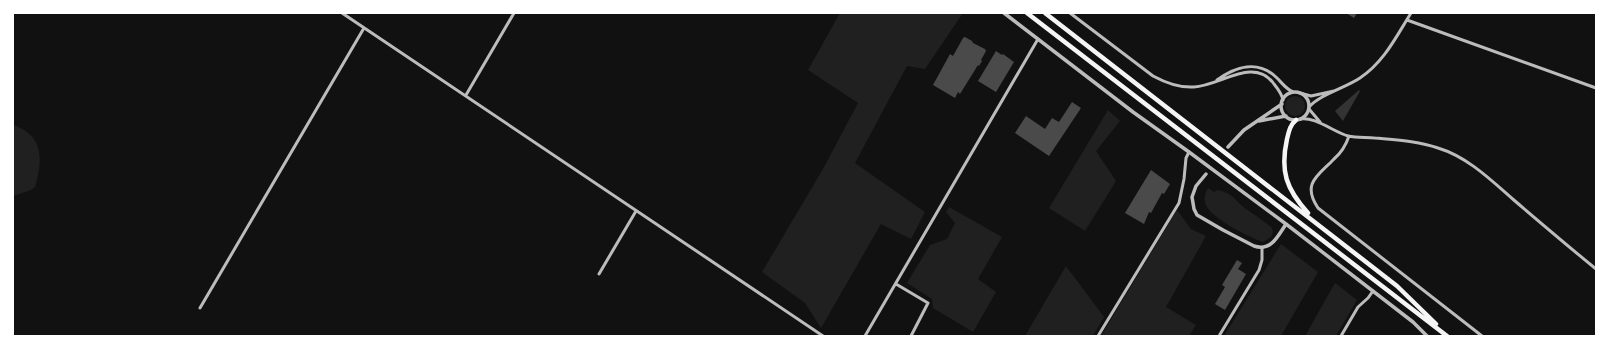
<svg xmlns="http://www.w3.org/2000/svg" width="1609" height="349" font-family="'Roboto Serif',serif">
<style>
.green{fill:#202020}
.water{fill:#333}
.building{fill:#4a4a4a}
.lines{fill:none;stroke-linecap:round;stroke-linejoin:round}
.minor{stroke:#bcbcbc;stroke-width:3}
.tertiary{stroke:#bcbcbc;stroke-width:3.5}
.trunk{stroke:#f5f5f5;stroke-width:4.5}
</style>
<rect width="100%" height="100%" fill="#111"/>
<path class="green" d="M840,13H963L925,69L907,66L855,163L925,212L911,239L881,224L821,328L805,303L762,272L823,169L858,103L808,70Z
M1285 106a10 10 0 1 1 20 0a10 10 0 1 1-20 0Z
M1108,110L1120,121L1096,151L1116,181L1085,231L1049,208Z
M13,125C44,135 43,160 35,187L31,190L13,196Z
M1208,188L1214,192L1217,190C1235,194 1233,199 1246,209C1255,215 1264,221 1272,228L1273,232L1271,237L1263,242C1249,237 1212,219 1206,205C1203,199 1205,193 1208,188Z
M949,207L1002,237L978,279L996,292L973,332L933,308L932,299L907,283L930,245L947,239L955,223L946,212Z
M1177,210L1191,229L1206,236L1166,307L1196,325L1189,336H1101Z
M1281,244L1318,272L1281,336H1224Z
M1066,266L1104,317L1093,336H1025Z
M1335,283L1357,300L1336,336H1305Z"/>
<path class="water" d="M1359,90L1360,91L1343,121L1335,111Z"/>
<path class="building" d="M1346,13H1357L1354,18Z
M965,37L972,41L973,43L985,49L986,51L981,60L982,61L979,66L978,65L960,94L958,92L955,98L933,85L950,54L953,56L963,38Z
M996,51L1002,55L1003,54L1014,62L996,92L978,81Z
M1072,102L1081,108L1049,156L1015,133L1026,116L1045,129L1052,118L1059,122Z
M1151,170L1170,184L1164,194L1162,193L1151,213L1149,212L1144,224L1125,213Z
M1237,260L1242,263L1238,269L1246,274L1225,310L1215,304L1225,287L1222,285Z"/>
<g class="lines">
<path class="minor" d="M342,13L823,336
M1070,13L1153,76C1166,83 1180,88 1194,87C1220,86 1254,56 1274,84C1278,89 1282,94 1283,100
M1407,20L1596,88
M1217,80C1235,67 1258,59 1277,78C1282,83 1286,89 1293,92
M1300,93L1311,96L1334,91
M466,95L514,13
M1309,107C1321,94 1345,88 1360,78C1384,62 1396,37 1411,13
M1309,109L1320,122
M1300,119C1314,116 1334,132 1348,136C1357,138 1367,137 1375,138C1397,140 1418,141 1438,148C1468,157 1492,181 1515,201C1542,224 1569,247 1596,269
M1349,136C1346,145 1341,153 1334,159C1319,175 1301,183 1318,208L1482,336
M599,274L636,211
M896,284L928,303L911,336
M200,308L364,28
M865,336L1038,39
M1098,336L1179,203L1184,179L1186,158L1189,152
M1219,336L1259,270L1262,260V248
M1341,336L1358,307L1368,298L1373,291"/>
<path class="tertiary" d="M1004,13L1133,112L1189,152L1286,224L1413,322L1427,336
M1281 106a14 14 0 1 1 28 0a14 14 0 1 1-28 0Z
M1259,121L1286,116
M1228,147L1244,130L1282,104
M1206,174L1196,186L1192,197L1194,209L1197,215L1223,230L1254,246C1271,252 1278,236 1286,224"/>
<path class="trunk" d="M1027,13L1447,336
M1045,13L1397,286L1436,324
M1296,120C1290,125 1289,131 1287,139C1280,171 1286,189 1308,213"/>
</g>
<rect width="1609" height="349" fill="none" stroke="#ffffff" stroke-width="28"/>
</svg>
